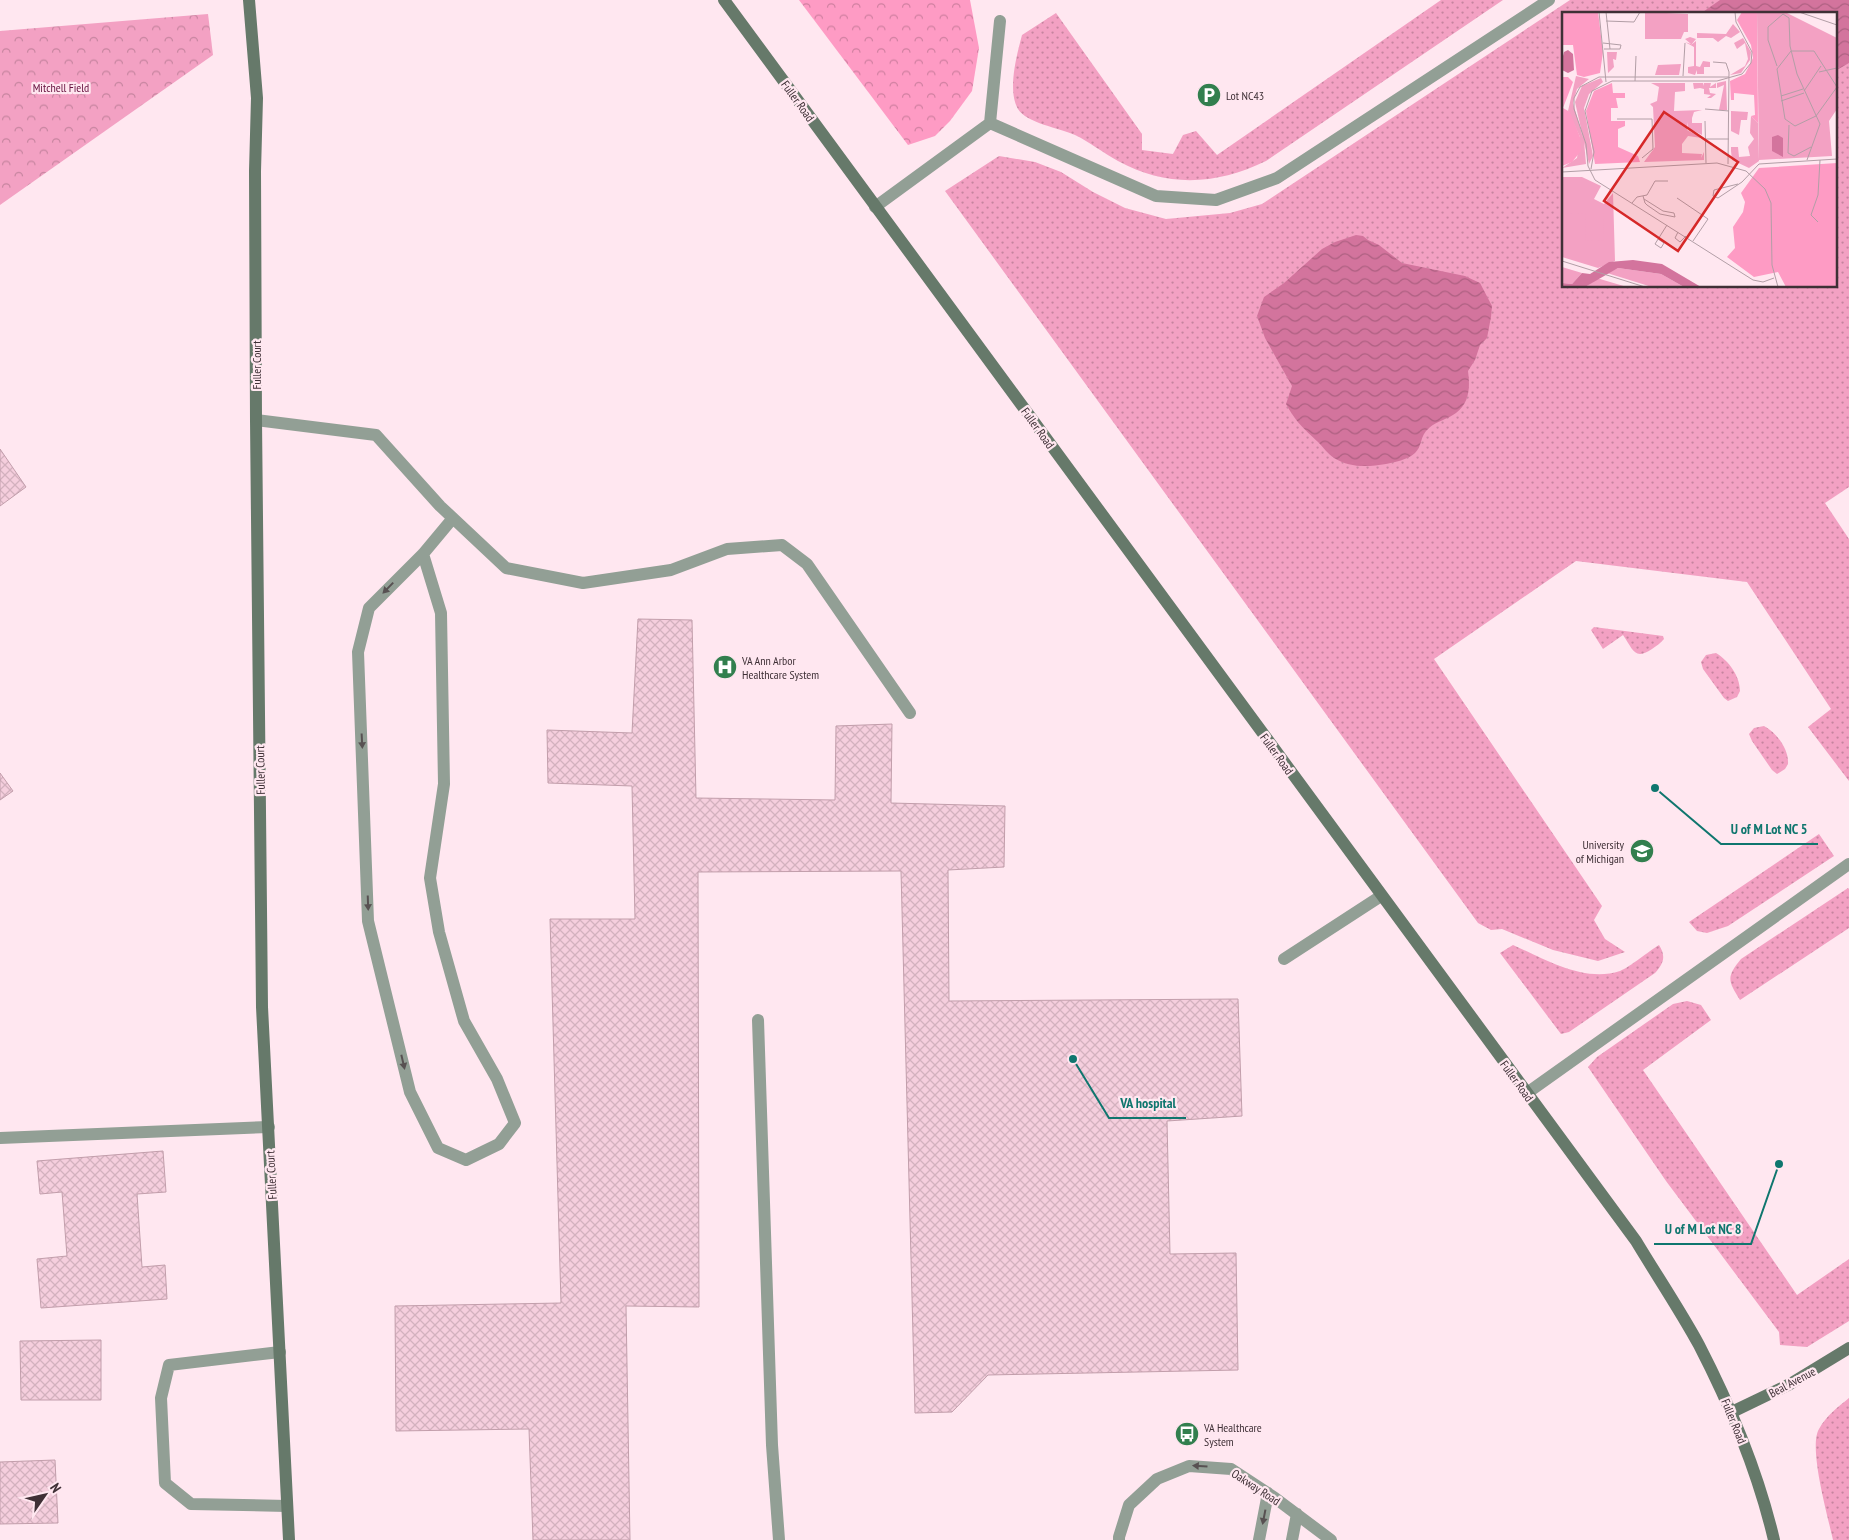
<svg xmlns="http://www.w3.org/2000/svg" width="1849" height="1540" font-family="'PT Sans Narrow',sans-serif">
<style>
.grass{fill:url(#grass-dots);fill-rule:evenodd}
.forest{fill:url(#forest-crowns)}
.park{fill:url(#park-crowns)}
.water{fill:url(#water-waves)}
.building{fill:url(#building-cross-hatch);stroke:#c29eab}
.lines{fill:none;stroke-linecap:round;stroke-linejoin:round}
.lane{stroke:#929f95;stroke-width:12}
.secondary{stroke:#66796a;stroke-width:12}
.oneway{fill:#585152}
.labels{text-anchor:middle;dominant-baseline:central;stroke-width:4.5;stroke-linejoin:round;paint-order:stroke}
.park-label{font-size:12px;fill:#67113f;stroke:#ffe7f0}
.poi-label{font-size:12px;fill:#3f3036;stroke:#ffe7f0;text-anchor:start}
.street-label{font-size:12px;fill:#3f3036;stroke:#ffe7f0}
.inset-road{fill:none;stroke:#b29ea6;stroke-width:1}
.view{fill:#d62828;fill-opacity:0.15;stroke:#d62828;stroke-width:2.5}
.inset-edge{fill:none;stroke:#3f3036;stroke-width:2.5}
.leader{fill:none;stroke:#0f766e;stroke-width:2}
.callout-dot{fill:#0f766e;stroke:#ffe7f0;stroke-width:2}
.callout-label{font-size:14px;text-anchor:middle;font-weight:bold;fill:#0f766e;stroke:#ffe7f0;stroke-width:4.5;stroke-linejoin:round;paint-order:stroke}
</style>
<defs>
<pattern id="grass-dots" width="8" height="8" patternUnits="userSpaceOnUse" patternTransform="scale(1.25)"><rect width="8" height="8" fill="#f3a1c3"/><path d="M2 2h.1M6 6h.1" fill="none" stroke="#c6849f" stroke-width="1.8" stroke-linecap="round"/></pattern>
<pattern id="forest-crowns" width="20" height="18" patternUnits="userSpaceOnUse" patternTransform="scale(1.25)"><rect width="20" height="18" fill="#fe9bc4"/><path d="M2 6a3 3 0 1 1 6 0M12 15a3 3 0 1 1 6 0" fill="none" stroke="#cf7fa0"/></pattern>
<pattern id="park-crowns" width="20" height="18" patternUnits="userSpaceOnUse" patternTransform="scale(1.25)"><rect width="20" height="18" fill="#f3a1c3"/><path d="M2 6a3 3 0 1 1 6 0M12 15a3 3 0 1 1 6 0" fill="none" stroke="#c6849f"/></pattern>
<pattern id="water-waves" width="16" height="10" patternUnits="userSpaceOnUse" patternTransform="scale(1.25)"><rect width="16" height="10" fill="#d3749d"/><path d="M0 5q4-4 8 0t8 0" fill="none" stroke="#ad6081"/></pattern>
<pattern id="building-cross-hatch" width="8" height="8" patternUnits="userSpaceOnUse" patternTransform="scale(1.25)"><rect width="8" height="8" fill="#f5cedd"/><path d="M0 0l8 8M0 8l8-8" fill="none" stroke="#d3b1be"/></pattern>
</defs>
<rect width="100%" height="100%" fill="#ffe7f0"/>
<path class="grass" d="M1441,0H1503L1266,161C1217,185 1167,188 1118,161C1103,153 1090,142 1075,135C1060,128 1026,123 1018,109C1007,90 1017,54 1022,35L1056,13L1142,134V150L1173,154L1183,135L1196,131L1217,155Z
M1570,0H1849V487L1825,503L1849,539V781L1808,727L1831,709L1747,582L1576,561L1434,659L1602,906L1594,920L1605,939L1625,952L1598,961L1553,950L1502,929L1491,930L1478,923L945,191L999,156L1035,162L1061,172L1093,192L1125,208L1166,219L1230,213L1262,204ZM1563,14H1835V286H1563Z
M1594,627L1663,636L1664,639C1661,643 1656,646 1652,649C1634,661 1633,649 1623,635L1603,649L1591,630Z
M1716,653C1729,661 1740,676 1740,691L1737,697L1728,701L1724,698L1703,669L1701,662L1706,655Z
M1764,726C1777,733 1789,749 1788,764L1785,769L1777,774L1772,770L1752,741L1749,734L1754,728Z
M1819,834L1834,856L1728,926L1707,933L1697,931L1689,922Z
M1848,888L1849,889V928L1740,1000C1728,981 1726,977 1741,959Z
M1513,945C1545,959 1584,983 1620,971C1630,967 1649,951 1659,945C1666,956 1664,963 1655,973L1569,1032L1561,1034L1500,953Z
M1687,1001L1701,1005L1711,1020L1643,1070L1797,1295L1849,1259V1321L1807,1347L1780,1345L1779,1332L1666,1181L1588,1067L1597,1057L1673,1004Z
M1849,1398V1540H1833C1828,1517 1808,1447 1819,1429C1826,1416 1838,1407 1849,1398Z"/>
<path class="forest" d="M799,0H970L979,48L972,91L950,121L935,136L908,145Z"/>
<path class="park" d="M208,14L213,55L0,205V31Z"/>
<path class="water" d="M1720,0H1849V63L1835,71V14H1700Z
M1356,235L1363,236L1368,240L1379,245L1402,263L1465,276L1480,283L1492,306L1491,317L1487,338L1480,345L1475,360L1468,371C1470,386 1470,403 1456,413C1448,419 1437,421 1429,428C1419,437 1423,445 1415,453C1407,460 1395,462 1386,464C1368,467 1350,468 1334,458C1328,454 1323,447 1318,442C1303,428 1296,422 1286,404L1292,386L1265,338L1257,316L1264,297L1284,283L1322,249L1335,242Z"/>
<path class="building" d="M0,449L26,487L0,506Z
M638,619L692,620L696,798L835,800L836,726L892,724L891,803L1005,806L1004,867L948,870L949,1001L1238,999L1242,1116L1167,1121L1170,1254L1236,1253L1238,1370L988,1375L952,1412L915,1413L901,871L698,872L699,1307L626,1306L630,1540H533L529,1429L396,1431L395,1306L561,1303L550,919H635L632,786L548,783L547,730L632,733Z
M0,773L13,791L0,800Z
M163,1151L166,1192L137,1194L142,1267L165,1265L167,1299L41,1308L37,1259L67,1256L62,1192L40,1194L37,1161Z
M101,1340V1400H21L20,1341Z
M55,1460L58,1523L0,1524V1462Z"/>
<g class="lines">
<path class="lane" d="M990,123L1156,196L1216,200L1277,178L1549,0
M875,207L990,123L1000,21
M256,420L376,435L440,506L506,568L583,583L671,570L727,549L782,545L807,564L910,713
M423,554L441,613L444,784L430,878L439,932L464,1021L497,1079L515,1123L499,1144L466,1160L438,1148L410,1092L368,921L358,652L369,608L423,554L453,518
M1284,959L1381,896
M758,1020L772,1445L779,1540
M1527,1093L1849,864
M0,1138L269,1127
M280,1352L169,1365L161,1398L165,1483L191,1504L287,1506
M1119,1540V1537L1129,1505L1157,1479L1189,1466L1231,1469L1275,1498L1331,1540
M1259,1540L1268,1493
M1292,1540L1297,1514"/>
<path class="secondary" d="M249,0L257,98L255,171L256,420L262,1007L289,1540
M724,0L1636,1241C1657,1276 1680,1310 1699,1345C1731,1407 1758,1472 1774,1540
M1732,1412L1790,1384L1849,1348"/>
</g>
<defs><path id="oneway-solid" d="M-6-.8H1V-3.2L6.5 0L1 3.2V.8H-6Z" transform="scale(1.25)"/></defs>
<g class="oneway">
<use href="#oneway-solid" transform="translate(388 588) rotate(134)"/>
<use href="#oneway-solid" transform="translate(362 741) rotate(87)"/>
<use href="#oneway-solid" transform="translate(368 903) rotate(88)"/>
<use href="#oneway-solid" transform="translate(403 1062) rotate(77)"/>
<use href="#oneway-solid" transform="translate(1200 1466) rotate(-176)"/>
<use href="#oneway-solid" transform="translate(1264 1517) rotate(101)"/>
</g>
<defs>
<g id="parking-disc" transform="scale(1.25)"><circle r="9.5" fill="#327f4e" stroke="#ffe7f0"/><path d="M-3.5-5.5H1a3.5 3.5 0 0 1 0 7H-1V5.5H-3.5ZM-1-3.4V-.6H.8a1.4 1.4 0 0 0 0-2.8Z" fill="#fff"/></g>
<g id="hospital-disc" transform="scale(1.25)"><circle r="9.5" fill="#327f4e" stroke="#ffe7f0"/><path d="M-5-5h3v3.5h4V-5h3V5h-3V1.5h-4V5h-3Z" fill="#fff"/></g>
<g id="university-disc" transform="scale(1.25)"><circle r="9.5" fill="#327f4e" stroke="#ffe7f0"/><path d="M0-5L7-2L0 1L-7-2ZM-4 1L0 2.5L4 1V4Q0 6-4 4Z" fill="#fff"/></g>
<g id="bus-disc" transform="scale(1.25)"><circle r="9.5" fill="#327f4e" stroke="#ffe7f0"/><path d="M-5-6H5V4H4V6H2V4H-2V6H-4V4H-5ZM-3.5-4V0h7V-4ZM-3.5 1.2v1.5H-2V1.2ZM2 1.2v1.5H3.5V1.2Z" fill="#fff"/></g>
</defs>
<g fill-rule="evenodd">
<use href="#parking-disc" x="1209" y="95"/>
<use href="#hospital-disc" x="725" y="667"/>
<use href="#university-disc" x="1642" y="851"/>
<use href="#bus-disc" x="1187" y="1434"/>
</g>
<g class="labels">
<g class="park-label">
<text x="61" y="87">Mitchell Field</text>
</g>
<g class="poi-label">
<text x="1226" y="95">Lot NC43</text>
<text x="742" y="660">VA Ann Arbor<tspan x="742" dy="14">Healthcare System</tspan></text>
<text x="1624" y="844" text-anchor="end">University<tspan x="1624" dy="14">of Michigan</tspan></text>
<text x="1204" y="1427">VA Healthcare<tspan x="1204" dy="14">System</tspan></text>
</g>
<g class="street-label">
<text transform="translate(798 101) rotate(54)">Fuller Road</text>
<text transform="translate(256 365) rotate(-90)">Fuller Court</text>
<text transform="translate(1038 428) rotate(54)">Fuller Road</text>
<text transform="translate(1277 754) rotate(54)">Fuller Road</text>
<text transform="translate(260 770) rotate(-91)">Fuller Court</text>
<text transform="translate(1517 1081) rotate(54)">Fuller Road</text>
<text transform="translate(271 1175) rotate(-93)">Fuller Court</text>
<text transform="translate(1792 1382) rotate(-28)">Beal Avenue</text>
<text transform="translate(1734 1421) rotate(68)">Fuller Road</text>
<text transform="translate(1256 1487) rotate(33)">Oakway Road</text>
</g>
</g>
<g transform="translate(1562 12)">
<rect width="275" height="275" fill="#ffe7f0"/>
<path d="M171,12L178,20L169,26L164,24L156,30L151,26H135V21L164,22ZM128,25L134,27L129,33L134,29V54L138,55L141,49L148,50V55H142V62H135V58L133,63L126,61V55L132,54V35L123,30L129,32L123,27ZM181,26L189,40L188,48L179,61L168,63L183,54L186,47L183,31L175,37L172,31ZM45,40H55L54,48L51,47L52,55L46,61ZM119,52L117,63H93L96,53ZM14,64L27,67L15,77L11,91L22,129L24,152L0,156L15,146L18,125L6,99ZM39,66L41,70L27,82L22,96L31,144L27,152L13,90L20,74ZM164,69L165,98H157L162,73L155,76V71ZM89,71H123V79L113,80L112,99L140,98L132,100L130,106V111H140V123L126,116L125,110V118L140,126L126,124L120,132V141L140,142L139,146L142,140V148L82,150L93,135L91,95L88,92L95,89L97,75ZM131,71H141L142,74V71H149L148,75L154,71V76H147L148,81L154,82L149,86H145L149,83L142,82V77L138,76L132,77ZM169,99L186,100L185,108H179L177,123L169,119ZM189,104L196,111L197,149L187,156L170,148L169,139V135H176L177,145L188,144L186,135L192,127L188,121Z" fill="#f3a1c3"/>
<path d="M0,0H36L41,40L38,61L22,65L15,63L11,33H0ZM180,0H195L196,111L189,104L193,103L192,83L172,81V88H169L168,69L183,62L191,46L189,33L175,8ZM0,65H6L11,70L1,96L8,100L18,125L19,139L10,150L0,154ZM50,71L51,81H63V86H54L56,96H49V109H63V114L56,117V135L76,144L78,150L33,152L24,99L32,79ZM275,151V275H224L216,260L192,265L165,245L173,236L171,215L181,200L183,190L179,181L197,156Z" fill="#fe9bc4"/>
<path d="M195,0H223L275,26V97L267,109L270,144L197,148Z" fill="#f3a1c3"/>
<path d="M83,0L126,2V20H122L119,27H83ZM0,165H20L39,174L32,187L42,192L51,181L53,249L36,256L0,245ZM0,255L20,261L10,272L0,271ZM56,256L99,262L122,275H90L45,261ZM35,267H38L65,275H23Z" fill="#f3a1c3"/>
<path d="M22,201V229H5L4,202ZM23,201H41L42,228L24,229Z" fill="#f3a1c3"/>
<path d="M6,38L11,42L12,58L6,61L0,58V48L2,40ZM216,123L221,126V145L210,139V125ZM71,248L100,252L139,275H122L99,262L56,256L23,275H0V271L10,272L20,261L28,262L47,250Z" fill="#d3749d"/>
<path class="inset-road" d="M37,0L44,70M44,0L48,37M237,0L275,13M44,9L72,10L78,0M41,31L59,33L58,37H42M229,39H252L275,75L254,104L233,114L223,107L215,57ZM151,50L164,51L167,60L166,152M215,54L206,28V15L221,2L227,6L228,34L235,62L258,112L245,148M257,60L275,56M121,64L123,31M167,65H37L18,75L12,86V97L24,132L26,154L33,168L191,268L201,270L212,266M73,69L74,44M242,79L259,54M219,84L241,77M219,89L242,81M143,97L167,99M55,107H90L91,137L80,146M143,109L144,151M227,113L226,141L232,144L249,135M143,127H167M29,157L32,140L23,99L30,79L50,69H155L180,62L189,51L190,40L174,10L173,0M0,160L155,151L184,159L203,177L209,191L210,253L216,275M176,172L152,178L151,184L156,186L180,170L197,152L275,147M81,184L83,191L85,193L98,202L113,205L112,201L101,199L82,187M115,186L146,207L131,229M70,191L75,185L85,183L93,169H106M256,210L249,203L256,183L258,148M116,220L113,226L118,230L124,224M96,227L102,231L99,236L93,232L105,213M0,249L83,275"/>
<path class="view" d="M102,100L176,150L116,239L42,189Z"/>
<rect width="275" height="275" class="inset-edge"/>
</g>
<path class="leader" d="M1655 788L1721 844H1818M1073 1059L1109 1118H1186M1779 1164L1751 1244H1654"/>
<g class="callout-dot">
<circle cx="1655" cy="788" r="5"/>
<circle cx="1073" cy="1059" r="5"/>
<circle cx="1779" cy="1164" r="5"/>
</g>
<g class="callout-label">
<text x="1769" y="834">U of M Lot NC 5</text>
<text x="1148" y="1108">VA hospital</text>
<text x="1703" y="1234">U of M Lot NC 8</text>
</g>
<g transform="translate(45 1495) rotate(56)" stroke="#ffe7f0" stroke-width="4" paint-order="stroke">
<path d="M0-4L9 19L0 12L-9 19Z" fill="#3f3036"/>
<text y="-8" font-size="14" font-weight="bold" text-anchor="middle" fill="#3f3036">N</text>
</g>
</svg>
